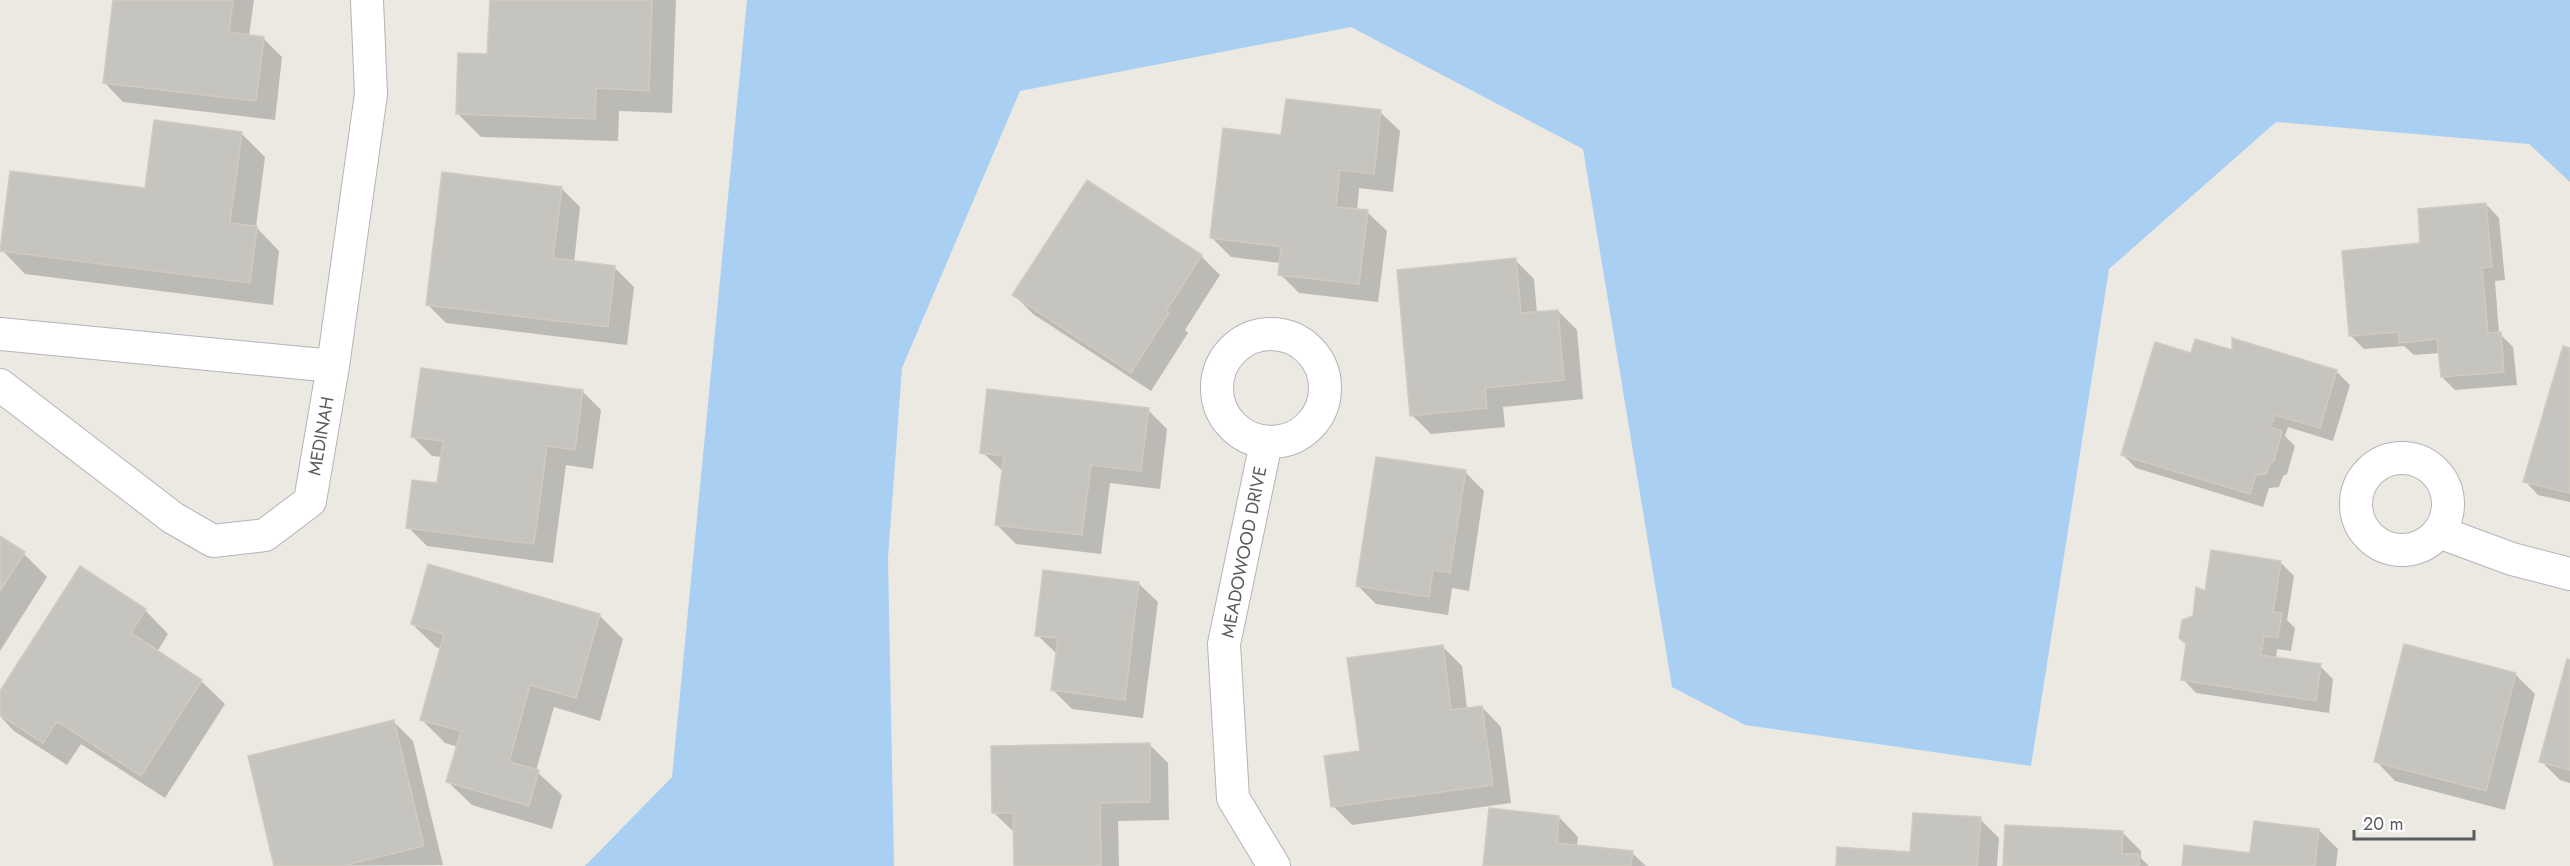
<svg xmlns="http://www.w3.org/2000/svg" width="2570" height="866" font-family="Jost,sans-serif">
<style>
.water{fill:#a9d0f3}
.shadow{fill:#0003}
.building{fill:#c6c4be;stroke:#cfcbc1;stroke-width:1.5}
.lines{fill:none;stroke-linecap:round;stroke-linejoin:round}
.street-casing{stroke:#b2b4b7;stroke-width:34}
.street{stroke:#fff;stroke-width:32}
.labels{text-anchor:middle;dominant-baseline:central;stroke-width:5;stroke-linejoin:round;paint-order:stroke}
.street-label{font-size:18px;fill:#5a5d60;stroke:#fff}
</style>
<rect width="100%" height="100%" fill="#ebe9e2"/>
<path class="water" d="M747,0H2570V182L2529,144L2276,122L2109,269L2031,766L1745,725L1672,687L1583,149L1351,27L1020,91L902,368L888,558L894,866H585L672,777Z"/>
<path class="shadow" d="M114,0H254L249,36L263,38L282,57L275,120L123,102L104,82Z
M491,0H676L672,113L619,111L618,141L481,137L457,113L489,55Z
M1380,112L1400,131L1393,192L1359,188L1357,211L1367,212L1387,231L1378,302L1299,293L1280,274L1281,263L1231,257L1212,238L1283,137Z
M241,133L265,157L256,227L279,251L273,305L25,274L2,250L146,189Z
M561,188L580,207L574,263L615,268L634,287L627,345L446,323L427,304Z
M2486,204L2499,218L2505,280L2495,281L2499,333L2513,347L2517,385L2455,390L2442,377L2440,353L2414,355L2404,346L2364,349L2351,336L2422,244Z
M1201,256L1220,275L1185,330L1188,333L1151,391L1033,314L1014,295Z
M1515,260L1534,279L1537,313L1558,311L1577,330L1583,399L1503,407L1505,427L1431,434L1412,415Z
M2570,349V502L2538,495L2525,481Z
M2234,352L2336,371L2350,385L2333,441L2288,427L2285,436L2295,446L2287,474L2283,476L2279,487L2269,488L2263,507L2136,468L2123,455L2192,355Z
M582,391L601,410L593,469L566,465L553,563L427,546L408,527L439,485L443,457L432,456L413,437Z
M1148,410L1167,429L1160,489L1110,483L1101,554L1016,544L997,525L1004,472L982,452Z
M1465,472L1484,491L1469,591L1452,588L1448,615L1376,604L1357,585Z
M0,538L24,554L47,577L0,651Z
M2280,562L2294,576L2287,620L2295,628L2291,651L2277,649L2276,659L2320,666L2333,679L2329,713L2196,693L2183,679L2194,618L2206,593Z
M1138,583L1158,602L1143,718L1072,709L1053,690L1057,654L1037,635Z
M145,610L168,634L157,652L201,681L225,704L165,798L81,744L67,765L14,731L0,716V693Z
M599,615L623,639L600,721L554,707L536,771L562,795L552,829L472,805L448,782L458,747L445,743L421,719L442,649L436,647L412,624Z
M2406,646L2516,675L2535,694L2505,810L2395,781L2376,761Z
M1443,647L1462,666L1467,709L1482,707L1501,727L1511,803L1352,825L1333,806L1361,752Z
M2570,662V783L2560,780L2541,761Z
M394,722L413,741L443,865L276,866Z
M1149,744L1168,763L1169,820L1118,821L1119,866H1015L1014,832L993,812Z
M1559,817L1578,837L1577,847L1632,853L1646,866H1484Z
M1980,819L1999,838L1997,866H1837L1912,853Z
M2319,830L2338,849L2336,866H2183L2251,855Z
M2122,832L2141,851V858L2149,866H2004Z"/>
<path class="building" d="M113,0H233L229,32L264,37L256,101L103,83Z
M490,0H652L649,91L596,88L595,119L456,114L458,53L487,54Z
M1286,99L1381,110L1374,174L1340,170L1336,207L1368,210L1359,284L1278,275L1281,247L1210,238L1223,128L1281,135Z
M154,120L242,132L230,223L257,226L250,283L0,251L10,171L145,188Z
M442,172L562,187L553,258L615,266L608,327L426,305Z
M1087,180L1202,255L1166,311L1169,313L1131,373L1012,295Z
M2486,203L2492,267L2482,268L2488,333L2501,332L2504,372L2441,377L2437,339L2399,343L2398,332L2349,336L2342,251L2420,243L2418,209Z
M1516,258L1521,313L1558,310L1564,380L1485,388L1487,408L1410,416L1397,270Z
M2232,338L2337,370L2320,428L2275,415L2270,427L2282,431L2274,461L2270,463L2266,474L2256,475L2250,494L2121,455L2155,342L2191,353L2195,339L2232,350Z
M2563,346L2570,348V493L2523,482Z
M421,368L583,390L575,450L547,446L534,544L406,528L412,480L437,483L443,441L411,437Z
M987,389L1149,408L1141,471L1091,465L1082,535L995,525L1004,456L980,453Z
M1376,457L1466,470L1450,573L1433,570L1429,597L1356,586Z
M0,536L25,552L0,591Z
M2211,550L2281,561L2273,612L2282,613L2278,638L2264,636L2261,655L2321,664L2316,701L2181,680L2186,644L2179,638L2182,620L2193,616L2196,587L2205,591Z
M428,564L600,614L576,698L530,685L509,762L539,770L529,806L446,782L461,731L420,720L444,634L411,624Z
M80,566L146,609L131,633L202,680L141,776L57,721L43,743L0,715V691Z
M1043,570L1139,582L1125,700L1051,690L1058,638L1035,636Z
M2404,644L2516,673L2486,791L2374,762Z
M1443,645L1451,710L1482,706L1493,785L1331,807L1324,756L1360,751L1347,658Z
M2567,659L2570,660V770L2539,762Z
M394,720L424,846L342,866H274L248,756Z
M1150,743V802L1100,803L1101,866H1014L1013,813H992L991,746Z
M1489,808L1559,816L1557,843L1633,851L1631,866H1483Z
M1913,813L1981,817L1977,866H1836L1837,847L1910,852Z
M2254,821L2319,829L2315,866H2182L2184,845L2250,853Z
M2005,825L2123,831L2122,854H2139V866H2003Z"/>
<g class="lines">
<g class="street-casing">
<path id="street" d="M0,334L333,366
M1217 388a54 54 0 1 1 108 0a54 54 0 1 1-108 0Z
M0,385L173,518L213,541L265,535L310,501L333,366L371,94L367,0
M1266,443L1224,644L1233,798L1274,866
M2356 504a46 46 0 1 1 92 0a46 46 0 1 1-92 0Z
M2439,532L2512,559L2570,574"/>
</g>
<use href="#street" class="street"/>
</g>
<g class="labels">
<g class="street-label">
<text transform="translate(321 436) rotate(-80)">MEDINAH</text>
<text transform="translate(1244 552) rotate(-79)">MEADOWOOD DRIVE</text>
</g>
</g>
<path d="M2354 830v9h120v-9" fill="none" stroke="#5a5d60" stroke-width="3"/>
<text x="2363" y="830" font-size="18" fill="#5a5d60" stroke="#ffffff" stroke-width="4.5" paint-order="stroke">20 m</text>
</svg>
